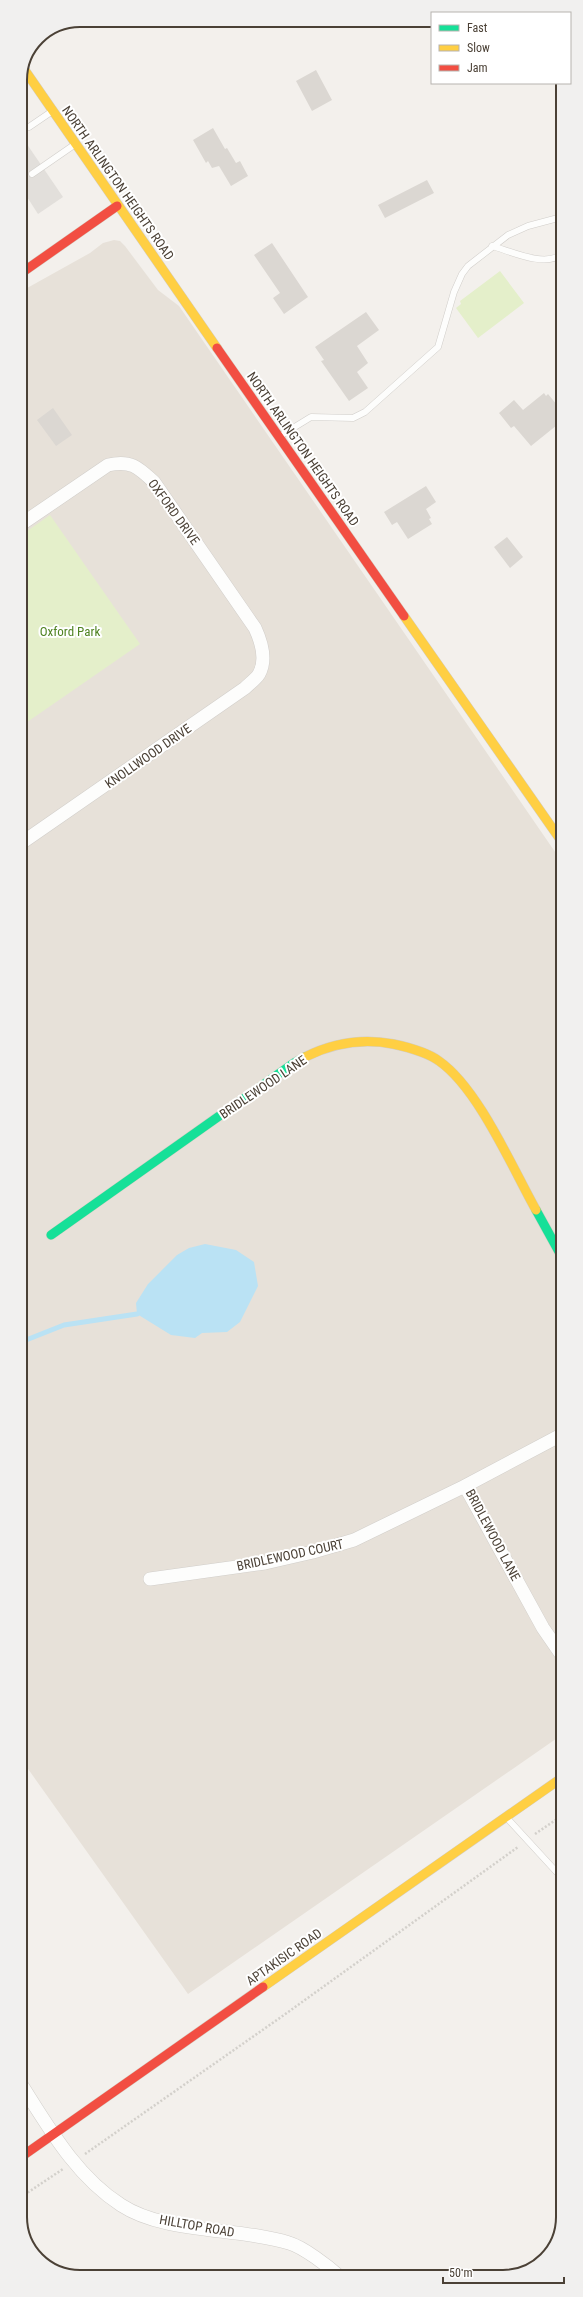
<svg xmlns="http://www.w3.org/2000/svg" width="583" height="2297" font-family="'Roboto Condensed',sans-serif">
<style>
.residential{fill:#e7e1d9}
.green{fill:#e4efca}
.parking{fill:#e2dfdb}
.water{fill:#bae2f4}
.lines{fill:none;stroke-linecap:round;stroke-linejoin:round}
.stream{stroke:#bae2f4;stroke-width:5}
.building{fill:#dbd7d2}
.lane-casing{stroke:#d1ceca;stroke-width:7}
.street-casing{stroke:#d1ceca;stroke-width:14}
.fast-casing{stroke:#d3cdc2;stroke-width:10}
.slow-casing{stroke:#d3cdc2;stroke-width:10}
.jam-casing{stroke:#d3cdc2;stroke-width:10}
.path{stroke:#d3d0cb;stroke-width:2.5;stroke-dasharray:2 2;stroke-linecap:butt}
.lane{stroke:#fdfdfc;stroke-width:6}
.street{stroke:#fdfdfc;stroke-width:13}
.fast{stroke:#16e098;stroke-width:9}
.slow{stroke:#ffcf43;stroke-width:9}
.jam{stroke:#f24e42;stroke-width:9}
.labels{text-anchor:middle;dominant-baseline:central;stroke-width:4;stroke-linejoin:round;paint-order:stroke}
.street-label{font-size:13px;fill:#4b4136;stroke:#fff}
.park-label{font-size:13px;fill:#508323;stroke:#fff}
.rim{fill:none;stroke:#4b4136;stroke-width:2}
</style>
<rect width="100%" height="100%" fill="#f3f0ec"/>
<path class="residential" d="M114,240L120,241L125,246L158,290L179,306L562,862L563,1734L188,1994L21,1759L20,292L90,253L103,243Z"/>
<path class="green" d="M500,271L524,303L478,338L456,308L461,304L460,301Z
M50,515L140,644L20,727V536Z"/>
<path class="parking" d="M20,134L63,197L38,214L20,186Z"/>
<path class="water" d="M205,1244L236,1250L254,1262L258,1286L240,1322L227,1332L202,1333L195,1338L171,1335L137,1314L136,1303L148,1284L177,1255L189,1248Z"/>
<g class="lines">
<path class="stream" d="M21,1342L64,1325L137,1314"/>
</g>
<path class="building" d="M316,70L332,100L312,111L296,81Z
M213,128L225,149L227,148L236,163L240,161L248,176L231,186L219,166L212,168L208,161L206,163L193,140Z
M427,180L434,193L385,218L378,205Z
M272,243L308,297L284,314L273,298L280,293L254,255Z
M366,312L379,330L357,346L368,363L357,372L368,388L349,401L321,361L324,360L315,347Z
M544,393L546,396L548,394L562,411V421L531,446L514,426L511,428L499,413L514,400L523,410Z
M53,408L72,435L56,446L37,420Z
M426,486L436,502L426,509L431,518L429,519L432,524L408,539L397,522L392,525L384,512Z
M507,537L523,557L510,568L494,547Z"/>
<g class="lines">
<g class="lane-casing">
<path id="lane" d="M29,127L51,112
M32,174L74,145
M492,246C510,251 545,268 562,254
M280,436L311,417L353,418L365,412L438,347L454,292L462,274L468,266L508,235L528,226L558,218L562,219
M507,1818L563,1879"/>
</g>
<g class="street-casing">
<path id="street" d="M20,525L108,465C131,460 138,467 154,482L255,628C261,641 267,660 259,674C256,679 249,684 245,688L20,844
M465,1486L543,1628L563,1657
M150,1579L265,1563L313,1552L354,1540L465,1486L563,1434
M21,2084C49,2128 76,2176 121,2205C165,2234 238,2227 289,2243C303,2247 328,2266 339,2276"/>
</g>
<g class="fast-casing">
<path id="fast" d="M536,1210L563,1259
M51,1235L294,1063L305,1057"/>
</g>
<g class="slow-casing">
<path id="slow" d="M24,69L217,348
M404,616L562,842
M305,1057C333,1043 362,1038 393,1044C407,1047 427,1052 439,1061C478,1088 512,1167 536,1210
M263,1987L563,1777"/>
</g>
<g class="jam-casing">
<path id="jam" d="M20,274L117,206
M217,348L404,616
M21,2157L263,1987"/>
</g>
<path class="path" d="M535,1834L563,1815
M85,2154L284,2015L518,1847
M21,2197L63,2169"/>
<use href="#lane" class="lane"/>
<use href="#street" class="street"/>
<use href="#fast" class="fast"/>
<use href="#slow" class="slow"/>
<use href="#jam" class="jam"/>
</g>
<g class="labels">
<g class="street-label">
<text transform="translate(118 183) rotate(55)">NORTH ARLINGTON HEIGHTS ROAD</text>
<text transform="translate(303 449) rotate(55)">NORTH ARLINGTON HEIGHTS ROAD</text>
<text transform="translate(174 512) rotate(54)">OXFORD DRIVE</text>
<text transform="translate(148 756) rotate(-35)">KNOLLWOOD DRIVE</text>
<text transform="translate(263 1087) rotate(-34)">BRIDLEWOOD LANE</text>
<text transform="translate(493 1535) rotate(62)">BRIDLEWOOD LANE</text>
<text transform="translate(290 1555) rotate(-12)">BRIDLEWOOD COURT</text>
<text transform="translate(284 1957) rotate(-35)">APTAKISIC ROAD</text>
<text transform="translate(197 2226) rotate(10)">HILLTOP ROAD</text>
</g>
<g class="park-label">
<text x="70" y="631">Oxford Park</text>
</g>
</g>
<path d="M0 0H583V2297H0ZM80 27H503A53 53 0 0 1 556 80V2217A53 53 0 0 1 503 2270H80A53 53 0 0 1 27 2217V80A53 53 0 0 1 80 27Z" fill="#f1f0ef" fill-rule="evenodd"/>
<path class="rim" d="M80 27H503A53 53 0 0 1 556 80V2217A53 53 0 0 1 503 2270H80A53 53 0 0 1 27 2217V80A53 53 0 0 1 80 27Z"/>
<rect x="431" y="12" width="140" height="72" fill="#ffffff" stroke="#b7b3af"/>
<rect x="439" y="25" width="20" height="6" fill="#16e098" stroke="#b7b3af"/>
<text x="467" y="32" font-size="12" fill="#4b4136">Fast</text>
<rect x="439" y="45" width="20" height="6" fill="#ffcf43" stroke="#b7b3af"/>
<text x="467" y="52" font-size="12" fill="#4b4136">Slow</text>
<rect x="439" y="65" width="20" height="6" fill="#f24e42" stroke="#b7b3af"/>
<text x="467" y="72" font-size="12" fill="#4b4136">Jam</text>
<path d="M443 2277v6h121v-6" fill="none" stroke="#4b4136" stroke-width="2"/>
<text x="449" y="2277" font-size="12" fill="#4b4136" stroke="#ffffff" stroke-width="3" paint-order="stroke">50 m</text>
</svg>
